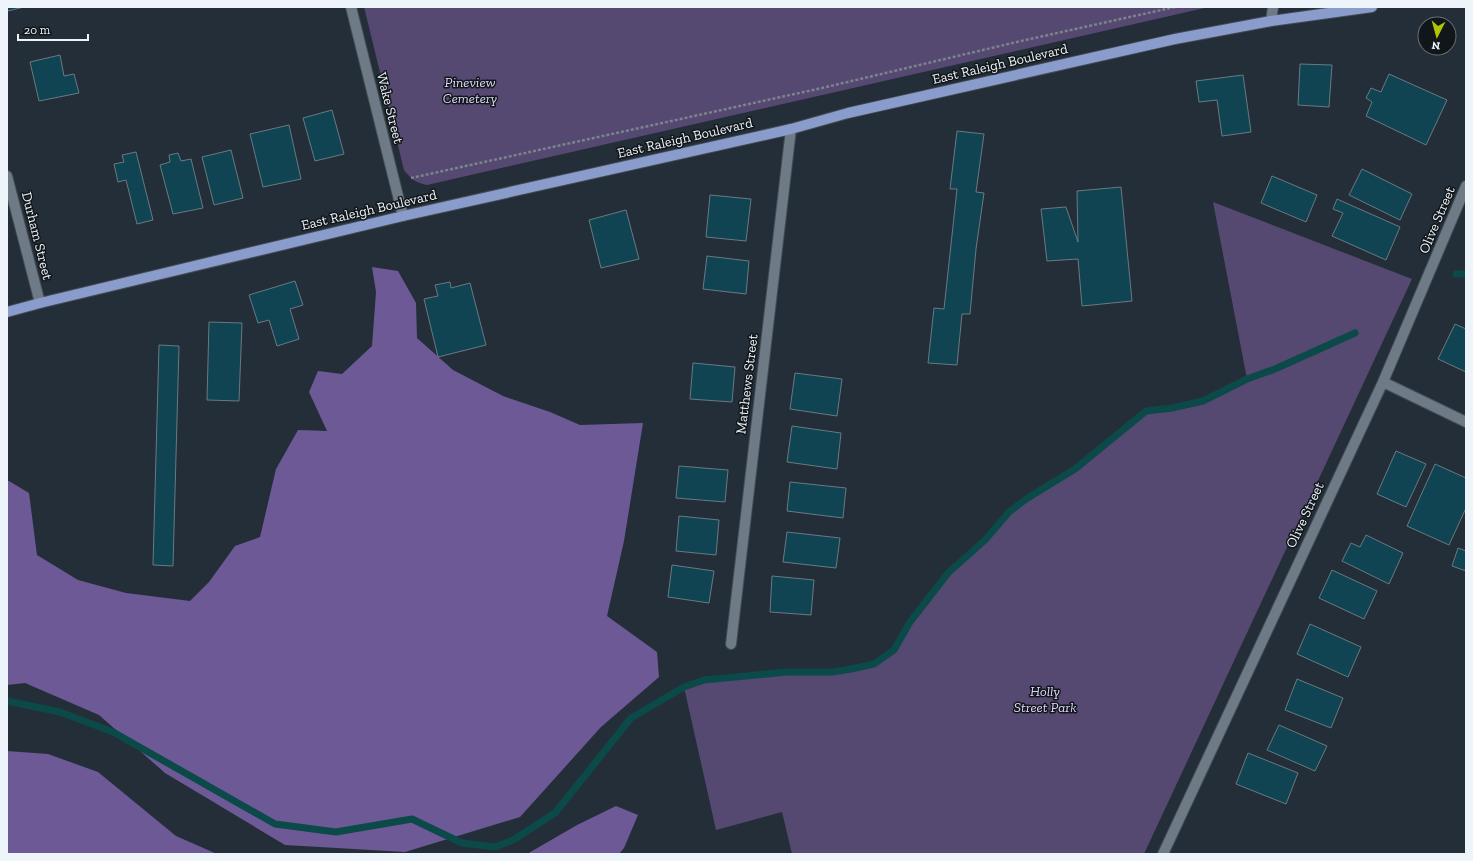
<svg xmlns="http://www.w3.org/2000/svg" width="1473" height="861" font-family="'Zilla Slab',serif">
<style>
.green{fill:#554871}
.forest{fill:#6c5996}
.lines{fill:none;stroke-linecap:round;stroke-linejoin:round}
.stream{stroke:#0c4949;stroke-width:7}
.building{fill:#104453;stroke:#697a80}
.minor-casing{stroke:#434b54;stroke-width:12}
.major-casing{stroke:#434b54;stroke-width:12}
.path{stroke:#7b838c;stroke-width:2.5;stroke-dasharray:3 2;stroke-linecap:butt}
.minor{stroke:#6e7a85;stroke-width:10}
.major{stroke:#8a9ccb;stroke-width:10}
.labels{text-anchor:middle;dominant-baseline:central;stroke-width:3;stroke-linejoin:round;paint-order:stroke}
.street-label{font-size:14px;fill:#edf4fa;stroke:#11161a}
.park-label{font-size:14px;font-style:italic;fill:#e0d7fb;stroke:#11161a}
</style>
<rect width="100%" height="100%" fill="#242e38"/>
<path class="green" d="M364,7H1209L427,185C416,183 411,179 404,170Z
M1213,202L1412,279L1144,854H792L782,812L716,830L684,687L704,680L787,672H832L851,669L874,664L894,650L910,622L948,573L985,540L1009,512L1026,499L1075,469L1146,411L1172,408L1203,401L1247,379Z"/>
<path class="forest" d="M372,267L398,271L416,303L417,338L453,370L503,396L550,412L580,425L643,423L624,541L607,616L657,652L659,677L601,727L520,817L405,852L285,845L165,773L99,715L25,683L7,685V481H9L29,493L37,555L78,580L126,593L190,601L209,582L235,546L260,537L276,469L298,430L327,431L309,392L318,371L342,374L372,346L376,292Z
M7,751L48,754L98,772L176,836L217,854H7Z
M616,806L638,815L624,848L619,854H527L577,825Z"/>
<g class="lines">
<path class="stream" d="M1456,274H1466
M7,701L60,712L113,732L275,824L336,832L412,819L462,843L495,847L513,840L555,813L631,718L684,687L704,680L787,672H832L851,669L874,664L894,650L910,622L948,573L985,540L1009,512L1026,499L1075,469L1146,411L1172,408L1203,401L1247,379L1275,369L1355,333"/>
</g>
<path class="building" d="M7,7H24L8,11Z
M60,55L64,76L74,74L79,93L39,101L30,62Z
M1300,64L1332,65L1329,107L1298,105Z
M1389,74L1447,100L1426,145L1366,116L1372,102L1366,98L1371,88L1381,92Z
M1243,75L1251,132L1222,136L1217,100L1199,102L1196,81Z
M332,110L344,154L315,161L303,118Z
M289,125L301,179L263,187L250,134Z
M957,131L984,134L976,192L984,193L976,249L970,314H962L957,365L928,363L934,308L944,309L957,189H950Z
M231,150L243,198L214,205L202,157Z
M136,152L153,220L137,224L126,180L118,182L114,164L124,162L122,155Z
M178,153L181,161L191,159L203,208L173,214L160,165L170,162L169,155Z
M1362,169L1412,194L1400,220L1349,195Z
M1272,176L1317,195L1306,222L1261,203Z
M1121,187L1132,301L1082,306L1078,259L1047,261L1041,209L1066,207L1078,242L1077,191Z
M710,195L751,199L746,241L706,237Z
M1337,199L1400,227L1386,260L1332,236L1343,213L1333,209Z
M626,210L639,259L601,268L589,220Z
M707,256L749,261L746,294L703,289Z
M295,281L303,305L290,309L299,339L277,346L269,320L258,323L249,295Z
M450,282L451,288L470,283L486,345L438,357L424,299L438,296L435,285Z
M209,322L242,323L239,401L207,400Z
M1455,324L1466,329V372L1438,359Z
M159,345L179,346L173,566L153,565Z
M693,363L735,367L732,402L690,399Z
M795,373L842,379L837,416L790,409Z
M792,426L841,433L837,469L787,462Z
M1396,451L1426,464L1406,507L1377,494Z
M1435,464L1466,478V508L1449,545L1407,526Z
M679,466L728,470L725,502L676,498Z
M790,482L846,488L843,518L787,511Z
M679,516L719,520L716,555L676,551Z
M787,532L840,538L836,568L783,562Z
M1366,535L1403,553L1389,584L1342,561L1351,543L1360,547Z
M1458,548L1466,551V571L1452,566Z
M672,565L714,571L709,603L668,597Z
M1332,570L1377,591L1364,619L1319,598Z
M772,576L814,580L811,615L770,612Z
M1310,624L1361,647L1348,677L1297,654Z
M1297,679L1343,698L1331,728L1285,710Z
M1279,725L1327,746L1315,771L1267,750Z
M1248,753L1298,773L1286,804L1236,784Z"/>
<g class="lines">
<g class="minor-casing">
<path id="minor" d="M351,7L403,216
M1271,21L1273,7
M7,176L40,303
M1383,382L1466,422
M731,644L791,129
M1163,854L1383,382L1466,186"/>
</g>
<g class="major-casing">
<path id="major" d="M7,312L40,303L403,216L791,129L848,113L1175,39L1271,21L1372,7"/>
</g>
<path class="path" d="M411,178L822,88L1021,41L1175,7"/>
<use href="#minor" class="minor"/>
<use href="#major" class="major"/>
</g>
<g class="labels">
<g class="street-label">
<text transform="translate(1000 64) rotate(-13)">East Raleigh Boulevard</text>
<text transform="translate(390 108) rotate(76)">Wake Street</text>
<text transform="translate(685 138) rotate(-13)">East Raleigh Boulevard</text>
<text transform="translate(369 210) rotate(-13)">East Raleigh Boulevard</text>
<text transform="translate(1437 220) rotate(-67)">Olive Street</text>
<text transform="translate(37 236) rotate(76)">Durham Street</text>
<text transform="translate(747 384) rotate(-83)">Matthews Street</text>
<text transform="translate(1305 515) rotate(-65)">Olive Street</text>
</g>
<g class="park-label">
<text x="470" y="82">Pineview<tspan x="470" dy="16">Cemetery</tspan></text>
<text x="1045" y="691">Holly<tspan x="1045" dy="16">Street Park</tspan></text>
</g>
</g>
<rect width="1473" height="861" fill="none" stroke="#edf4fa" stroke-width="16"/>
<g transform="translate(1437 36) rotate(186)"><circle r="19" fill="#11161a" stroke="#696f74"/>
<path d="M0-3L7 15L0 10L-7 15Z" fill="#b0c502"/>
<text y="-6" font-size="11" font-weight="bold" text-anchor="middle" fill="#edf4fa">N</text>
</g>
<path d="M18 34v6h70v-6" fill="none" stroke="#edf4fa" stroke-width="2"/>
<text x="24" y="34" font-size="12" fill="#edf4fa" stroke="#11161a" stroke-width="3" paint-order="stroke">20 m</text>
</svg>
